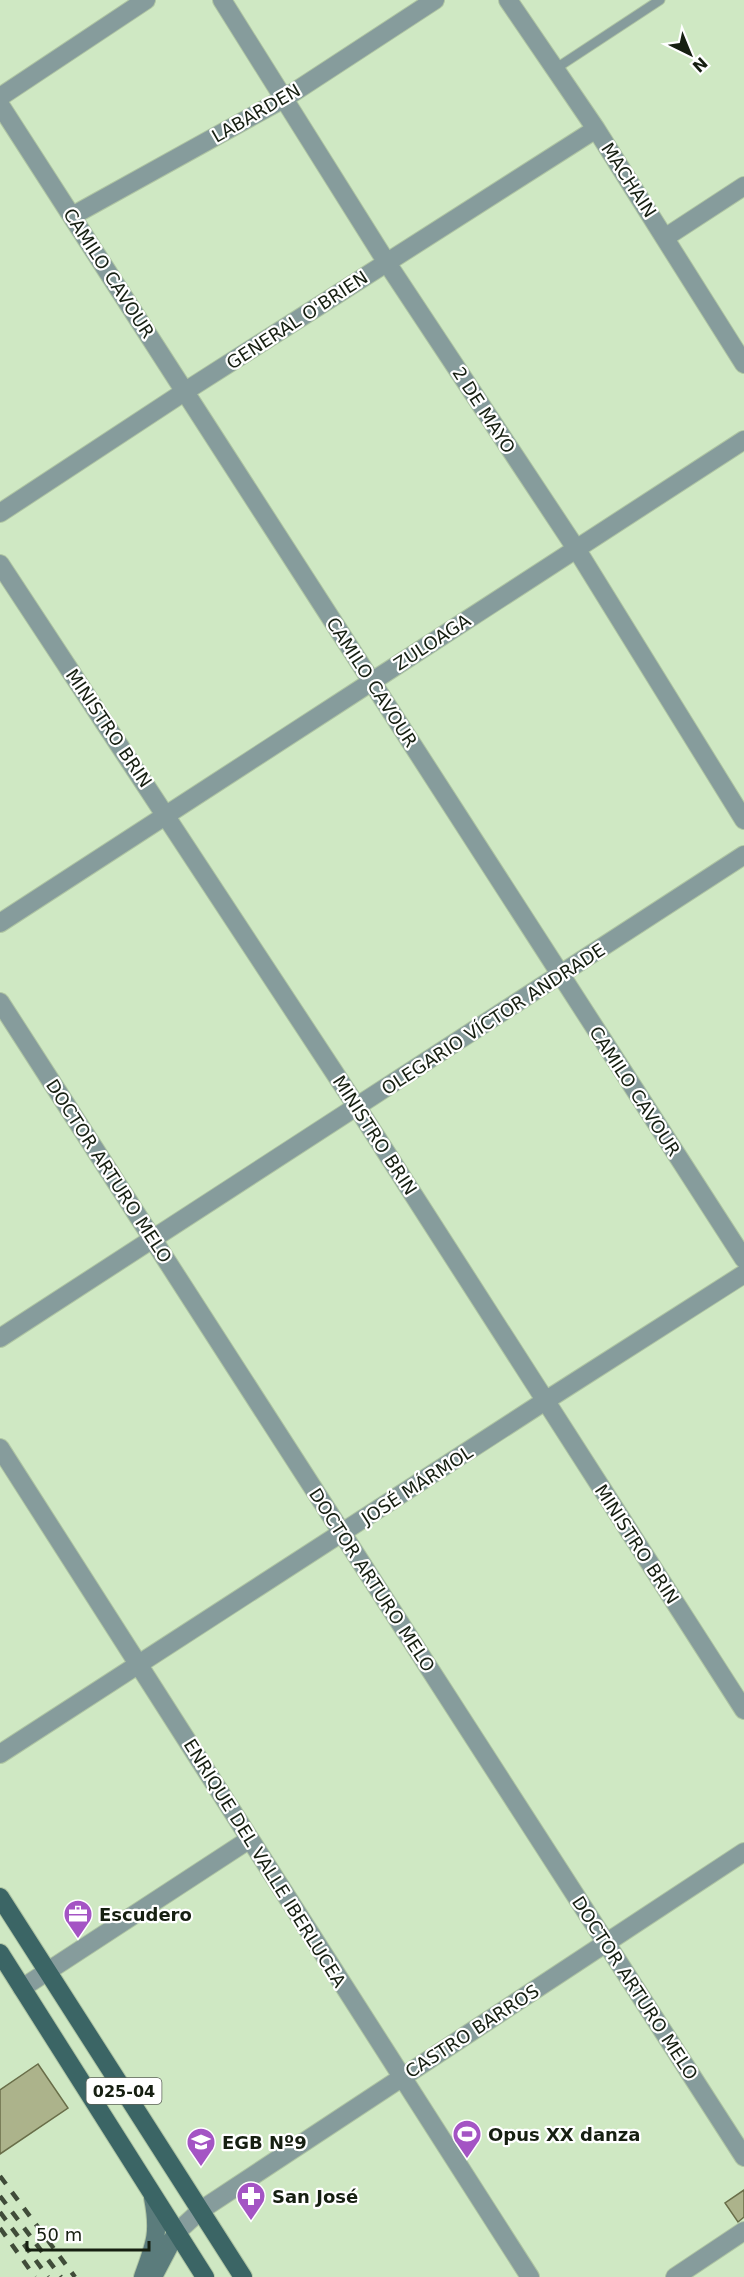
<svg xmlns="http://www.w3.org/2000/svg" width="744" height="2277" font-family="'DejaVu Sans',sans-serif">
<style>
.building{fill:#acb38b;stroke:#696e49;stroke-width:1.5}
.lines{fill:none;stroke-linecap:round;stroke-linejoin:round}
.lane-casing{stroke:#aec4a3;stroke-width:11}
.street-casing{stroke:#aec4a3;stroke-width:20}
.secondary-casing{stroke:#aec4a3;stroke-width:20}
.primary-casing{stroke:#aec4a3;stroke-width:20}
.lane{stroke:#869c9c;stroke-width:9}
.street{stroke:#869c9c;stroke-width:18}
.secondary{stroke:#5b7c7c;stroke-width:18}
.primary{stroke:#3b6565;stroke-width:18}
.rail{stroke:#404c39;stroke-width:4.5;stroke-dasharray:10 10;stroke-linecap:butt}
.labels{text-anchor:middle;dominant-baseline:central;stroke-width:4.5;stroke-linejoin:round;paint-order:stroke}
.shield{fill:#fff;stroke:#5c6258;stroke-width:1.5}
.shield-label{font-size:16px;font-weight:bold;fill:#161f11}
.street-label{font-size:18px;fill:#161f11;stroke:#fff}
.poi-label{font-size:18px;font-weight:bold;fill:#161f11;stroke:#fff;text-anchor:start}
</style>
<rect width="100%" height="100%" fill="#cfe8c3"/>
<path class="building" d="M38,2064L68,2108L0,2154V2090Z
M744,2190V2217L738,2222L725,2203Z"/>
<g class="lines">
<g class="lane-casing">
<path id="lane" d="M555,69L660,0"/>
</g>
<g class="street-casing">
<path id="street" d="M222,0L387,263L577,550L744,820
M508,0L596,129L744,364
M0,97L146,0
M0,105L744,1259
M72,216L285,98L435,0
M666,237L744,186
M0,513L184,392L596,129
M0,564L357,1107L744,1710
M0,923C247,760 497,603 744,440
M0,1002L744,2157
M0,1338L744,855
M0,1448L530,2277
M0,1754L545,1401L744,1274
M22,1988L250,1839
M176,2233L201,2210L744,1852
M675,2277L744,2231"/>
</g>
<g class="secondary-casing">
<path id="secondary" d="M155,2273L176,2233
M143,2277C155,2244 160,2233 153,2198"/>
</g>
<g class="primary-casing">
<path id="primary" d="M0,1897L243,2277
M0,1953L205,2277"/>
</g>
<use href="#lane" class="lane"/>
<use href="#street" class="street"/>
<use href="#secondary" class="secondary"/>
<use href="#primary" class="primary"/>
<path class="rail" d="M0,2176L75,2277
M0,2196L61,2277
M0,2212L48,2277
M0,2228L35,2277"/>
</g>
<defs>
<g id="office-pin" transform="scale(1.5)"><path d="M0 17L-7.5 6A9.5 9.5 0 1 1 7.5 6Z" fill="#a454c4" stroke="#fff"/><path d="M-6-3h4V-5.5h4V-3h4V5H-6ZM-1-4.5V-3h2v-1.5ZM-6 0V1H6V0Z" fill="#fff"/></g>
<g id="stadium-pin" transform="scale(1.5)"><path d="M0 17L-7.5 6A9.5 9.5 0 1 1 7.5 6Z" fill="#a454c4" stroke="#fff"/><path d="M0-5a6.5 5 0 1 0 0 10a6.5 5 0 1 0 0-10ZM-3.5-1.8h7v3.6h-7Z" fill="#fff"/></g>
<g id="school-pin" transform="scale(1.5)"><path d="M0 17L-7.5 6A9.5 9.5 0 1 1 7.5 6Z" fill="#a454c4" stroke="#fff"/><path d="M0-5L7-2L0 1L-7-2ZM-4 1L0 2.5L4 1V4Q0 6-4 4Z" fill="#fff"/></g>
<g id="pharmacy-pin" transform="scale(1.5)"><path d="M0 17L-7.5 6A9.5 9.5 0 1 1 7.5 6Z" fill="#a454c4" stroke="#fff"/><path d="M-2-6h4v4h4v4h-4v4h-4v-4h-4v-4h4Z" fill="#fff"/></g>
</defs>
<g fill-rule="evenodd">
<use href="#office-pin" x="78" y="1914"/>
<use href="#stadium-pin" x="467" y="2134"/>
<use href="#school-pin" x="201" y="2142"/>
<use href="#pharmacy-pin" x="251" y="2196"/>
</g>
<g class="labels">
<rect class="shield" x="86.5" y="2078" width="75" height="26" rx="4.5"/>
<g class="shield-label">
<text x="124" y="2091">025-04</text>
</g>
<g class="street-label">
<text transform="translate(256 113) rotate(-30)">LABARDEN</text>
<text transform="translate(629 180) rotate(57)">MACHAIN</text>
<text transform="translate(109 273) rotate(57)">CAMILO CAVOUR</text>
<text transform="translate(297 320) rotate(-33)">GENERAL O'BRIEN</text>
<text transform="translate(484 410) rotate(57)">2 DE MAYO</text>
<text transform="translate(432 642) rotate(-33)">ZULOAGA</text>
<text transform="translate(372 682) rotate(57)">CAMILO CAVOUR</text>
<text transform="translate(109 728) rotate(56)">MINISTRO BRIN</text>
<text transform="translate(493 1019) rotate(-33)">OLEGARIO VÍCTOR ANDRADE</text>
<text transform="translate(635 1091) rotate(57)">CAMILO CAVOUR</text>
<text transform="translate(375 1135) rotate(57)">MINISTRO BRIN</text>
<text transform="translate(109 1171) rotate(57)">DOCTOR ARTURO MELO</text>
<text transform="translate(417 1485) rotate(-33)">JOSÉ MÁRMOL</text>
<text transform="translate(637 1544) rotate(57)">MINISTRO BRIN</text>
<text transform="translate(372 1580) rotate(57)">DOCTOR ARTURO MELO</text>
<text transform="translate(265 1863) rotate(58)">ENRIQUE DEL VALLE IBERLUCEA</text>
<text transform="translate(635 1988) rotate(57)">DOCTOR ARTURO MELO</text>
<text transform="translate(472 2031) rotate(-33)">CASTRO BARROS</text>
</g>
<g class="poi-label">
<text x="99" y="1914">Escudero</text>
<text x="488" y="2134">Opus XX danza</text>
<text x="222" y="2142">EGB Nº9</text>
<text x="272" y="2196">San José</text>
</g>
</g>
<g transform="translate(690 54) rotate(137)" stroke="#ffffff" stroke-width="4.5" paint-order="stroke">
<path d="M0-4.5L10 22L0 15L-10 22Z" fill="#161f11"/>
<text y="-9" font-size="16" font-weight="bold" text-anchor="middle" fill="#161f11">N</text>
</g>
<path d="M27 2241v9h122v-9" fill="none" stroke="#161f11" stroke-width="3"/>
<text x="36" y="2241" font-size="18" fill="#161f11" stroke="#ffffff" stroke-width="4.5" paint-order="stroke">50 m</text>
</svg>
